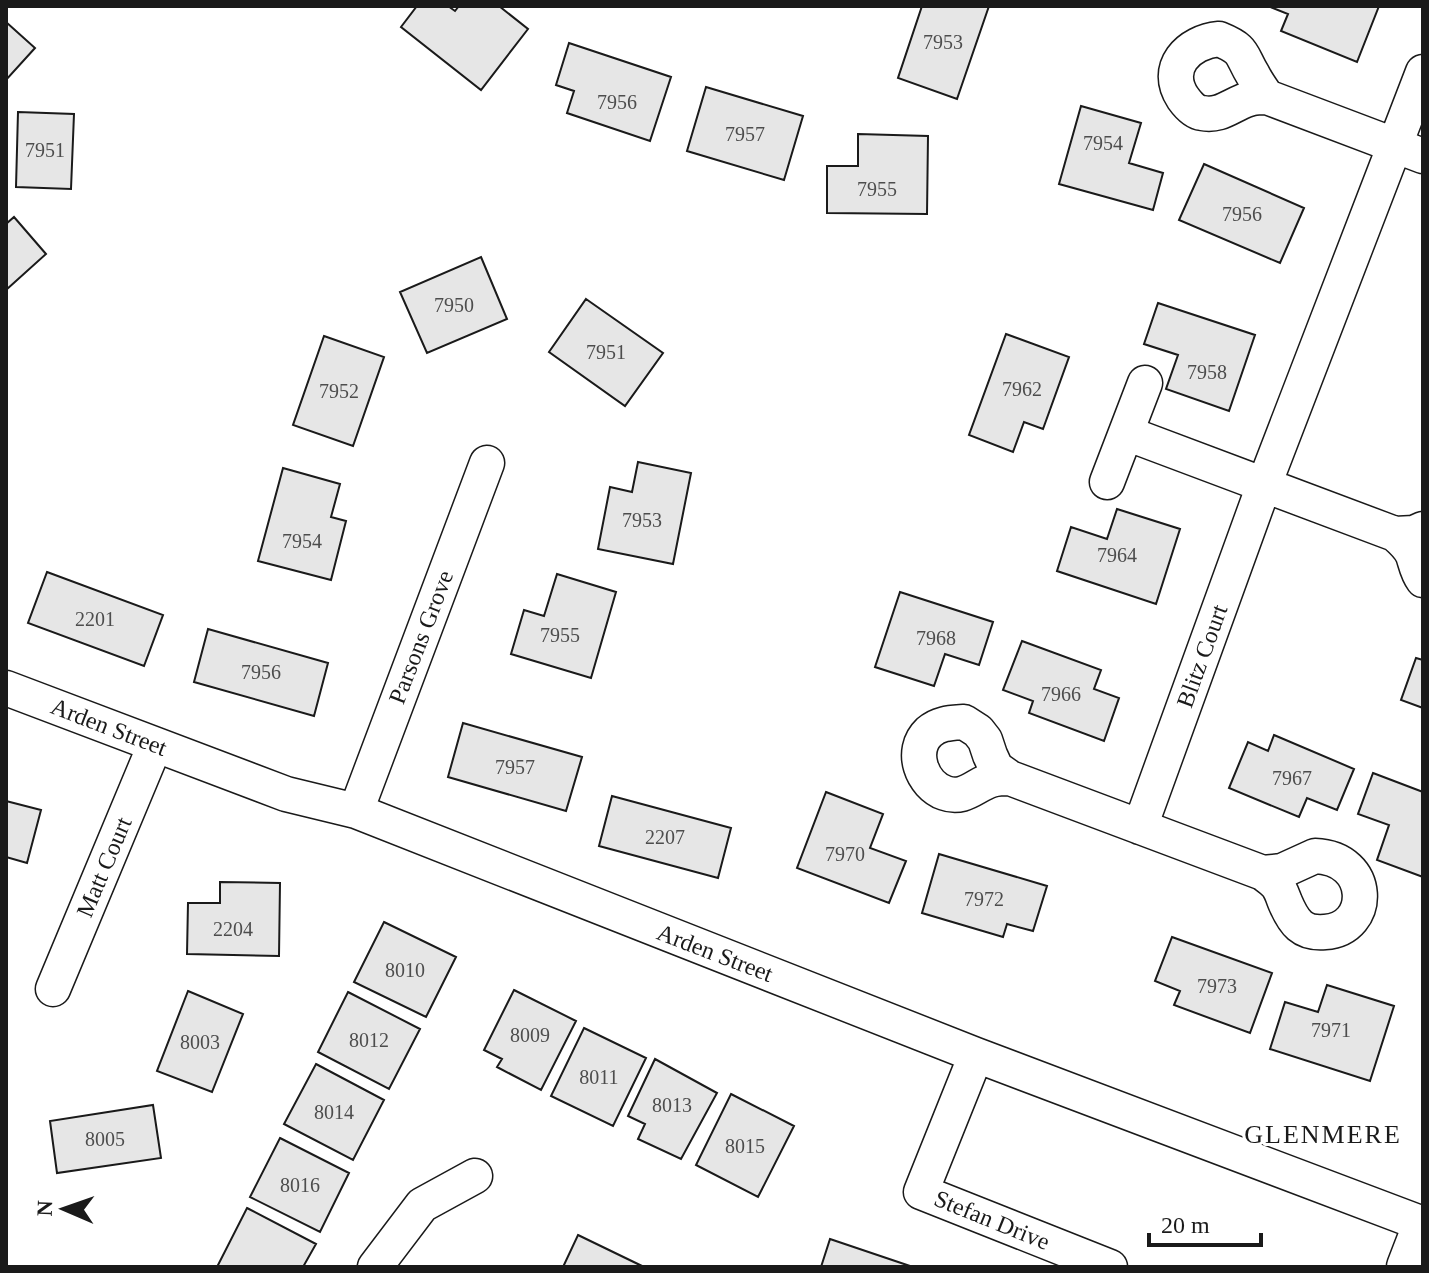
<svg xmlns="http://www.w3.org/2000/svg" width="1429" height="1273" font-family="'Times New Roman',serif">
<style>
.building{fill:#e6e6e6;stroke:#1a1a1a;stroke-width:2}
.lines{fill:none;stroke-linecap:round;stroke-linejoin:round}
.minor-casing{stroke:#1a1a1a;stroke-width:37}
.tertiary-casing{stroke:#1a1a1a;stroke-width:45}
.minor{stroke:#fff;stroke-width:34}
.tertiary{stroke:#fff;stroke-width:42}
.labels{text-anchor:middle;dominant-baseline:central;stroke-width:6;stroke-linejoin:round;paint-order:stroke}
.number-label{font-size:20px;fill:#4d4d4d}
.street-label{font-size:24px;fill:#1a1a1a;stroke:#fff}
.neighbourhood-label{font-size:26px;letter-spacing:2px;fill:#1a1a1a;stroke:#fff}
</style>
<rect width="100%" height="100%" fill="#fff"/>
<path class="building" d="M417,6H448L455,11L459,6H499L528,29L481,90L401,27Z
M922,6H989L957,99L898,78Z
M1268,6H1379L1357,62L1281,31L1288,14Z
M6,22L35,48L6,80Z
M569,43L671,77L650,141L567,113L574,91L556,85Z
M706,87L803,116L784,180L687,151Z
M1081,106L1141,123L1129,163L1163,173L1153,210L1059,184Z
M18,112L74,114L71,189L16,187Z
M858,134L928,136L927,214L827,213V166H858Z
M1204,164L1304,208L1280,263L1179,220Z
M14,217L46,254L6,290V224Z
M481,257L507,319L427,353L400,292Z
M586,299L663,353L625,406L549,352Z
M1158,303L1255,335L1229,411L1166,389L1178,355L1144,344Z
M1006,334L1069,357L1043,429L1024,422L1013,452L969,435Z
M324,336L384,357L353,446L293,425Z
M638,462L691,473L673,564L598,549L610,487L632,492Z
M283,468L340,484L331,517L346,521L331,580L258,561Z
M1117,509L1180,529L1156,604L1057,571L1071,527L1107,539Z
M47,572L163,615L144,666L28,623Z
M557,574L616,592L591,678L511,654L524,610L544,616Z
M900,592L993,622L979,665L945,654L934,686L875,667Z
M208,629L328,663L314,716L194,682Z
M1022,641L1101,670L1094,689L1119,698L1104,741L1029,713L1033,701L1003,690Z
M1416,658L1423,660V708L1401,700Z
M463,723L582,757L566,811L448,777Z
M1274,735L1354,769L1337,810L1307,798L1299,817L1229,788L1248,742L1268,751Z
M1373,773L1423,792V877L1377,860L1389,825L1358,814Z
M826,792L883,814L870,848L906,861L889,903L797,868Z
M612,796L731,828L718,878L599,846Z
M6,801L41,810L27,863L6,857Z
M939,854L1047,886L1033,931L1007,924L1003,937L922,913Z
M220,882L280,883L279,956L187,954L188,903H220Z
M384,922L456,957L426,1017L354,982Z
M1172,937L1272,973L1250,1033L1174,1005L1180,991L1155,981Z
M1327,985L1394,1006L1370,1081L1270,1049L1285,1002L1318,1012Z
M514,990L576,1021L541,1090L497,1067L502,1059L484,1050Z
M188,991L243,1014L212,1092L157,1071Z
M348,992L420,1029L389,1089L318,1052Z
M584,1028L646,1058L613,1126L551,1096Z
M655,1059L717,1093L681,1159L638,1139L645,1124L628,1116Z
M316,1064L384,1100L353,1160L284,1124Z
M731,1094L794,1126L758,1197L696,1165Z
M153,1105L161,1158L57,1173L50,1121Z
M280,1138L349,1173L320,1232L250,1197Z
M247,1208L316,1244L303,1267H217Z
M578,1235L642,1266V1267H563Z
M830,1239L913,1267H821Z"/>
<g class="lines">
<g class="minor-casing">
<path id="minor" d="M1219,39C1246,50 1240,54 1253,75C1257,83 1262,90 1267,97C1262,97 1254,97 1249,99C1232,104 1221,117 1202,113C1194,112 1188,105 1183,98C1163,68 1188,42 1219,39Z
M1267,97L1423,156
M1126,433L1395,534
M1107,482L1145,383
M1423,529L1414,533L1395,534C1402,540 1409,546 1413,555C1416,564 1417,572 1423,580
M6,688L286,794L356,811L976,1055L1423,1224
M964,722L978,731L985,740L990,755L996,768L1010,778C1004,778 997,778 991,780C975,785 964,800 945,793C922,785 909,751 929,732C939,723 951,723 964,722Z
M1010,778L1263,873
M356,811L487,463
M1140,827L1264,485L1423,72
M1315,856C1373,858 1373,929 1325,932C1302,934 1294,923 1285,902C1283,897 1281,890 1277,885C1274,881 1268,877 1263,873L1282,871Z
M53,989L155,745
M976,1055L921,1192L1110,1267
M375,1267L422,1205L475,1176"/>
</g>
<g class="tertiary-casing">
<path id="tertiary" d="M1408,1267L1423,1228"/>
</g>
<use href="#minor" class="minor"/>
<use href="#tertiary" class="tertiary"/>
</g>
<g class="labels">
<g class="number-label">
<text x="943" y="42">7953</text>
<text x="617" y="102">7956</text>
<text x="745" y="134">7957</text>
<text x="1103" y="143">7954</text>
<text x="45" y="150">7951</text>
<text x="877" y="189">7955</text>
<text x="1242" y="214">7956</text>
<text x="454" y="305">7950</text>
<text x="606" y="352">7951</text>
<text x="1207" y="372">7958</text>
<text x="1022" y="389">7962</text>
<text x="339" y="391">7952</text>
<text x="642" y="520">7953</text>
<text x="302" y="541">7954</text>
<text x="1117" y="555">7964</text>
<text x="95" y="619">2201</text>
<text x="560" y="635">7955</text>
<text x="936" y="638">7968</text>
<text x="261" y="672">7956</text>
<text x="1061" y="694">7966</text>
<text x="515" y="767">7957</text>
<text x="1292" y="778">7967</text>
<text x="665" y="837">2207</text>
<text x="845" y="854">7970</text>
<text x="984" y="899">7972</text>
<text x="233" y="929">2204</text>
<text x="405" y="970">8010</text>
<text x="1217" y="986">7973</text>
<text x="1331" y="1030">7971</text>
<text x="530" y="1035">8009</text>
<text x="369" y="1040">8012</text>
<text x="200" y="1042">8003</text>
<text x="599" y="1077">8011</text>
<text x="672" y="1105">8013</text>
<text x="334" y="1112">8014</text>
<text x="105" y="1139">8005</text>
<text x="745" y="1146">8015</text>
<text x="300" y="1185">8016</text>
</g>
<g class="street-label">
<text transform="translate(421 637) rotate(-69)">Parsons Grove</text>
<text transform="translate(1202 656) rotate(-70)">Blitz Court</text>
<text transform="translate(109 727) rotate(21)">Arden Street</text>
<text transform="translate(104 867) rotate(-67)">Matt Court</text>
<text transform="translate(715 953) rotate(21)">Arden Street</text>
<text transform="translate(992 1220) rotate(22)">Stefan Drive</text>
</g>
<g class="neighbourhood-label">
<text x="1323" y="1134">GLENMERE</text>
</g>
</g>
<rect width="1429" height="1273" fill="none" stroke="#1a1a1a" stroke-width="16"/>
<g transform="translate(64 1209) rotate(272)" stroke="#ffffff" stroke-width="6" paint-order="stroke">
<path d="M0-6L14 30L0 20L-14 30Z" fill="#1a1a1a"/>
<text y="-12" font-size="22" font-weight="bold" text-anchor="middle" fill="#1a1a1a">N</text>
</g>
<path d="M1149 1233v12h112v-12" fill="none" stroke="#1a1a1a" stroke-width="4"/>
<text x="1161" y="1233" font-size="24" fill="#1a1a1a" stroke="#ffffff" stroke-width="6" paint-order="stroke">20 m</text>
</svg>
